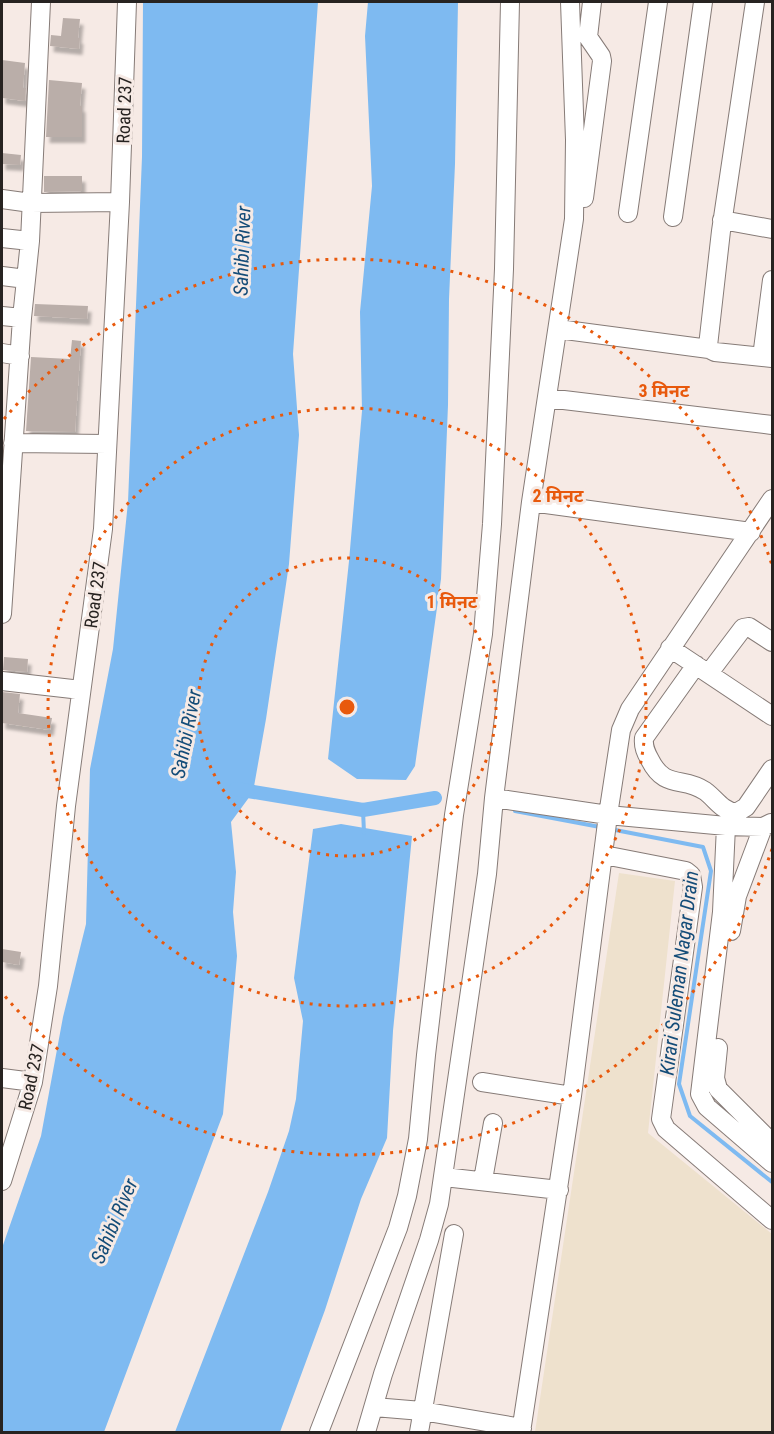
<svg xmlns="http://www.w3.org/2000/svg" width="774" height="1434" font-family="'Roboto Condensed','Noto Sans Devanagari',sans-serif">
<style>
.industrial{fill:#eee1cd}
.water{fill:#7ebaf1}
.lines{fill:none;stroke-linecap:round;stroke-linejoin:round}
.stream{stroke:#7ebaf1;stroke-width:4}
.canal{stroke:#7ebaf1;stroke-width:14}
.building{fill:#baaea9;filter:url(#shadow)}
.minor-casing{stroke:#867b77;stroke-width:20}
.minor{stroke:#fff;stroke-width:18}
.ring{fill:none;stroke:#e8590c;stroke-width:3;stroke-dasharray:3 6}
.labels{text-anchor:middle;dominant-baseline:central;stroke-width:6;stroke-linejoin:round;paint-order:stroke}
.street-label{font-size:18px;fill:#272321;stroke:#f6eae5}
.water-label{font-size:20px;font-style:italic;fill:#144c78;stroke:#f6eae5}
.centre{fill:#e8590c;stroke:#f6eae5;stroke-width:3}
.ring-label{font-size:18px;text-anchor:middle;font-weight:bold;fill:#e8590c;stroke:#f6eae5;stroke-width:6;stroke-linejoin:round;paint-order:stroke}
</style>
<defs>
<filter id="shadow"><feDropShadow dx="3.5" dy="6" stdDeviation="1.5" flood-color="#0004"/></filter>
</defs>
<rect width="100%" height="100%" fill="#f6eae5"/>
<path class="industrial" d="M619,873L675,881L648,1133L772,1234V1432H535Z"/>
<path class="water" d="M143,2H318L293,354L299,435L289,564L266,719L253,792L231,822L236,872L233,912L237,956L223,1114L104,1432H2V1248L41,1136L63,1017L86,924L90,769L113,649L128,502L142,157Z
M368,2H458L455,164L449,299L448,405L441,579L415,766L406,780L357,779L328,759L349,561L362,411L360,312L372,186L365,36Z
M341,824L412,836L393,1031L387,1138L361,1199L325,1310L280,1432H175L268,1192L289,1131L296,1099L303,1021L294,978L313,829Z"/>
<g class="lines">
<path class="stream" d="M363,810L364,833
M515,811L600,827
M610,829L703,847L711,871L679,1084L690,1116L772,1182"/>
<path class="canal" d="M236,789L363,810L435,798"/>
</g>
<path class="building" d="M63,18L80,19L78,38H80L79,49L50,46L51,35L61,36Z
M2,60L25,63L23,88H26L25,101L2,98Z
M49,80L82,83L80,106H82V137H46Z
M2,153L21,155L20,165L2,164Z
M44,176H82V191L44,192Z
M35,304L88,306L87,319L34,316Z
M72,340L81,341L75,432L26,431L31,357L70,359Z
M4,657L28,659L27,672L3,670Z
M2,692L20,694L18,713L52,718L50,730L2,723Z
M2,949L21,952L19,965L2,962Z"/>
<g class="lines">
<g class="minor-casing">
<path id="minor" d="M755,2L721,231L708,346L709,349L715,352L772,358
M584,198L602,61L601,56L588,37L592,2
M2,199L31,203L120,202
M628,213L658,2
M673,217L703,2
M722,220L772,229
M2,238L30,241
M2,276L26,279
M2,316L22,318
M558,329L709,349
M2,353L20,356
M762,357L772,280
M547,398L772,425
M13,443L107,444
M531,502L751,532
M2,614L22,318L30,241L41,2
M670,648L772,716
M696,665L644,738C643,747 646,753 650,760C665,790 683,776 705,791C716,799 721,810 736,813L746,807L772,769
M709,673L743,628L749,627L772,642
M2,681L81,690
M494,798L608,815L726,826L763,827L771,823
M726,826L722,912L700,1094L707,1107L772,1163
M604,855L686,871L691,875L693,887L661,1119L666,1129L772,1220
M731,931L737,896L763,827
M718,1048L715,1078L718,1089L772,1143
M2,1078L33,1082
M482,1082L572,1096
M444,1177L559,1190
M483,1180L493,1123
M2,1181L33,1082L48,986L66,806L103,529L120,202L127,2
M374,1407L422,1411L522,1428
M319,1432L398,1228L407,1196L418,1139L426,1055L454,815L483,634L492,524L504,269L510,2
M366,1432L383,1374L429,1240L439,1204L487,874L494,798L531,502L574,219L575,140L570,2
M419,1432L454,1234
M521,1432L572,1096L608,815L621,730L630,709L772,499"/>
</g>
<use href="#minor" class="minor"/>
</g>
<g class="ring">
<circle cx="347" cy="707" r="149"/>
<circle cx="347" cy="707" r="299"/>
<path d="M772 849A448 448 0 0 1 4 995M4 419A448 448 0 0 1 772 565"/>
</g>
<g class="labels">
<g class="street-label">
<text transform="translate(124 110) rotate(-88)">Road 237</text>
<text transform="translate(95 595) rotate(-82)">Road 237</text>
<text transform="translate(31 1077) rotate(-78)">Road 237</text>
</g>
<g class="water-label">
<text transform="translate(242 251) rotate(-88)">Sahibi River</text>
<text transform="translate(186 734) rotate(-79)">Sahibi River</text>
<text transform="translate(679 973) rotate(-83)">Kirari Suleman Nagar Drain</text>
<text transform="translate(114 1221) rotate(-67)">Sahibi River</text>
</g>
</g>
<circle cx="347" cy="707" r="9" class="centre"/>
<g class="ring-label">
<text x="664" y="397">3 मिनट</text>
<text x="558" y="502">2 मिनट</text>
<text x="452" y="608">1 मिनट</text>
</g>
<rect width="774" height="1434" fill="none" stroke="#272321" stroke-width="6"/>
</svg>
